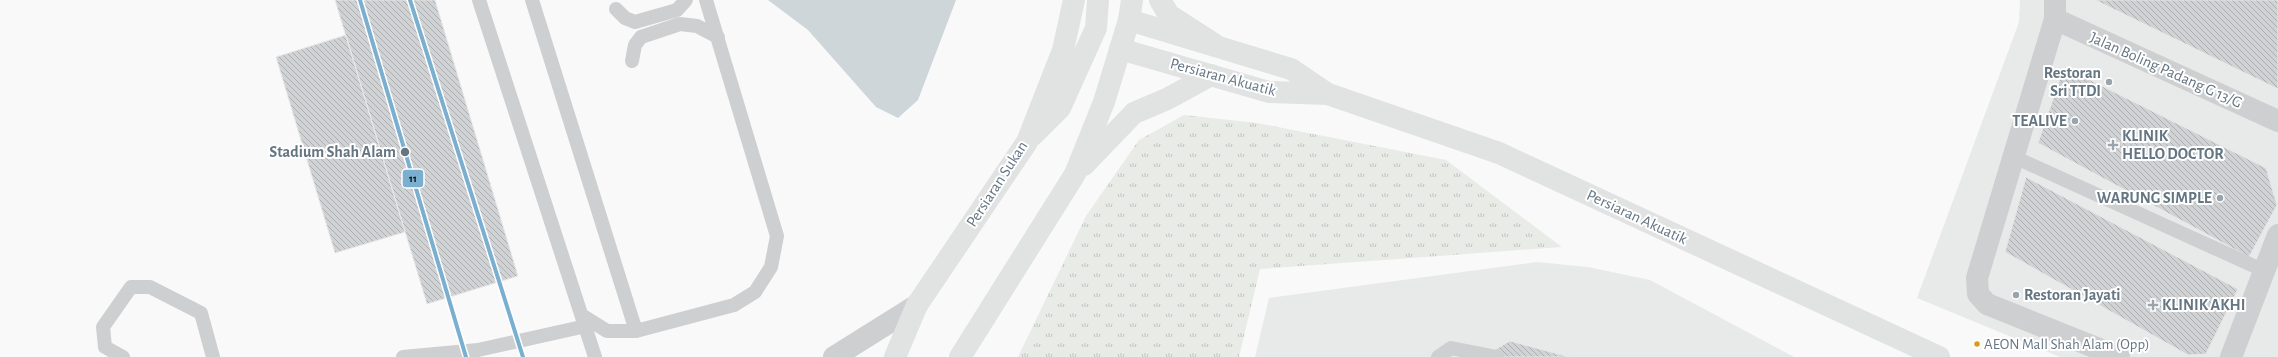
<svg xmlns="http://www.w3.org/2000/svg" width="2278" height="357" font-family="'Alegreya Sans',sans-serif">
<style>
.built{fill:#e8e9e9}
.grass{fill:url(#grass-tufts)}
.water{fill:#ced6d9}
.building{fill:url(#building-back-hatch);stroke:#e8e8e8}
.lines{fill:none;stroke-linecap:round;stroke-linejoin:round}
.lane{stroke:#cecfd0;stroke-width:14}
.street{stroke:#cecfd0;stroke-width:22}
.secondary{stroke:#e1e2e2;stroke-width:22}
.primary{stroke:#e1e2e2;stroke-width:22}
.rail-1-casing{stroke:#fff;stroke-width:7}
.rail-1{stroke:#7bafd0;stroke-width:4}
.poi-dot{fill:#99a4ac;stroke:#fff;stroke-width:1.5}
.stop-dot{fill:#657683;stroke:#fff;stroke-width:1.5}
.bus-dot{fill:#da9c1a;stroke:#fff;stroke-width:1.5}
.labels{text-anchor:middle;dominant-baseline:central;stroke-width:4;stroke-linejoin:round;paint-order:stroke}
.bus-label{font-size:15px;fill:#657683;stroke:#fff;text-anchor:start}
.street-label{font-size:16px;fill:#657683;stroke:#fff}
.poi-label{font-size:16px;font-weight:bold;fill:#657683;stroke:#fff;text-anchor:end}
.stop-label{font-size:16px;font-weight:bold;fill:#657683;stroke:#fff;text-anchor:end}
.line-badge{stroke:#fff;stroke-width:1.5}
.pale-badge-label{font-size:11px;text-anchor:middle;font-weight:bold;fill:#111}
</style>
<defs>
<pattern id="grass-tufts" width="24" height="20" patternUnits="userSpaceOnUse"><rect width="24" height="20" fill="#e8ebe6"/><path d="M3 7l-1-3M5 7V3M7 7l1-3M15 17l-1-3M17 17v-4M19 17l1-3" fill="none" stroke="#c0c3c0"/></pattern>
<pattern id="building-back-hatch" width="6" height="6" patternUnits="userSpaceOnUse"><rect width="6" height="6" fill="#d0d2d3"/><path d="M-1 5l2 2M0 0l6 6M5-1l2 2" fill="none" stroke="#acafb1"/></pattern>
</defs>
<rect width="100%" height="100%" fill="#f9f9f9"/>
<path class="built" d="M2020,0H2278V357H2060L1917,298L2019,22Z
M1537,262L1588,267L1650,280L1794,357H1255L1269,298Z"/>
<path class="grass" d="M1184,115L1257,123L1446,160L1562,247L1260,269L1239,357H1018L1086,216L1139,140Z"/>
<path class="water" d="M768,0H956L918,100L898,118L876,107L808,30Z"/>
<path class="building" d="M335,0H435L518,276L427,304Z
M2095,0H2278V89Z
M346,35L405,232L335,253L276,57Z
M2064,67L2266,168L2277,205L2249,257L2038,143Z
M2026,177L2238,289L2206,354L2188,355L2005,252Z
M1510,341L1569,357H1482Z"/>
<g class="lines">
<path class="lane" d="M479,0L595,357
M532,0L636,331
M616,9L625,18L635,22L677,10L686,0
M632,61L635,45L641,37L680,24L697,26L718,37
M2014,157L2265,271
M583,316L607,331H636L734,305L755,292L771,267L777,236L706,0
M123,357L105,347L103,327L131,287H150L201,313L213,357
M403,357L478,350L586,326
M1438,357L1451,348L1497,357"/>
<path class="street" d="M2055,0V19L1977,278L1978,294L1987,304L2119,357
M2055,19L2278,121
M834,357L917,305
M2231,357L2278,235"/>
<path class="secondary" d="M1129,20L1291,69L1328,94L1499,153L1939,357
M1120,49L1269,92L1328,94"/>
<path class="primary" d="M1160,0L1169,15L1214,44
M1033,135L1060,108L1096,28L1098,0
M1084,165L1134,113L1167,99L1211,75
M895,357L917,305L1027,142L1063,50L1074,0
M960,357L1075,174L1104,102L1129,20L1132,0"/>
<g class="rail-1-casing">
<path id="rail-1" d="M360,0L466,357
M410,0L523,357"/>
</g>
<use href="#rail-1" class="rail-1"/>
</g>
<g class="poi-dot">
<circle cx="2109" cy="82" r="4"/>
<circle cx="2075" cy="121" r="4"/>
<path d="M2111 139h4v4h4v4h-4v4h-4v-4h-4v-4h4z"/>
<circle cx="2220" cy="198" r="4"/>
<circle cx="2016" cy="295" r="4"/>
<path d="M2151 299h4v4h4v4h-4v4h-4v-4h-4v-4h4z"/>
</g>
<circle class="stop-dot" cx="405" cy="152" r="5"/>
<circle class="bus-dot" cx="1977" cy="344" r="3.5"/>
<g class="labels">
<g class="bus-label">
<text x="1984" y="344">AEON Mall Shah Alam (Opp)</text>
</g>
<g class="street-label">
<text transform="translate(2166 70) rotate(24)">Jalan Boling Padang G 13/G</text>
<text transform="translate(1223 77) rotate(15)">Persiaran Akuatik</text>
<text transform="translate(997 184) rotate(-57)">Persiaran Sukan</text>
<text transform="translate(1637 217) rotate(25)">Persiaran Akuatik</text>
</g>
<g class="poi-label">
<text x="2101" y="73">Restoran<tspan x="2101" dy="18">Sri TTDI</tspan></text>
<text x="2067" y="121">TEALIVE</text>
<text x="2122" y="136" text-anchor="start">KLINIK<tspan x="2122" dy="18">HELLO DOCTOR</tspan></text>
<text x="2212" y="198">WARUNG SIMPLE</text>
<text x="2024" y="295" text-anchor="start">Restoran Jayati</text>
<text x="2162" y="305" text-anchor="start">KLINIK AKHI</text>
</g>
<g class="stop-label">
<text x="396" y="152">Stadium Shah Alam</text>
</g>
</g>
<rect class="line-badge" x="402" y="169" width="22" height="19" rx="4" fill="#7bafd0"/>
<g class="pale-badge-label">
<text x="413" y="182">11</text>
</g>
</svg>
